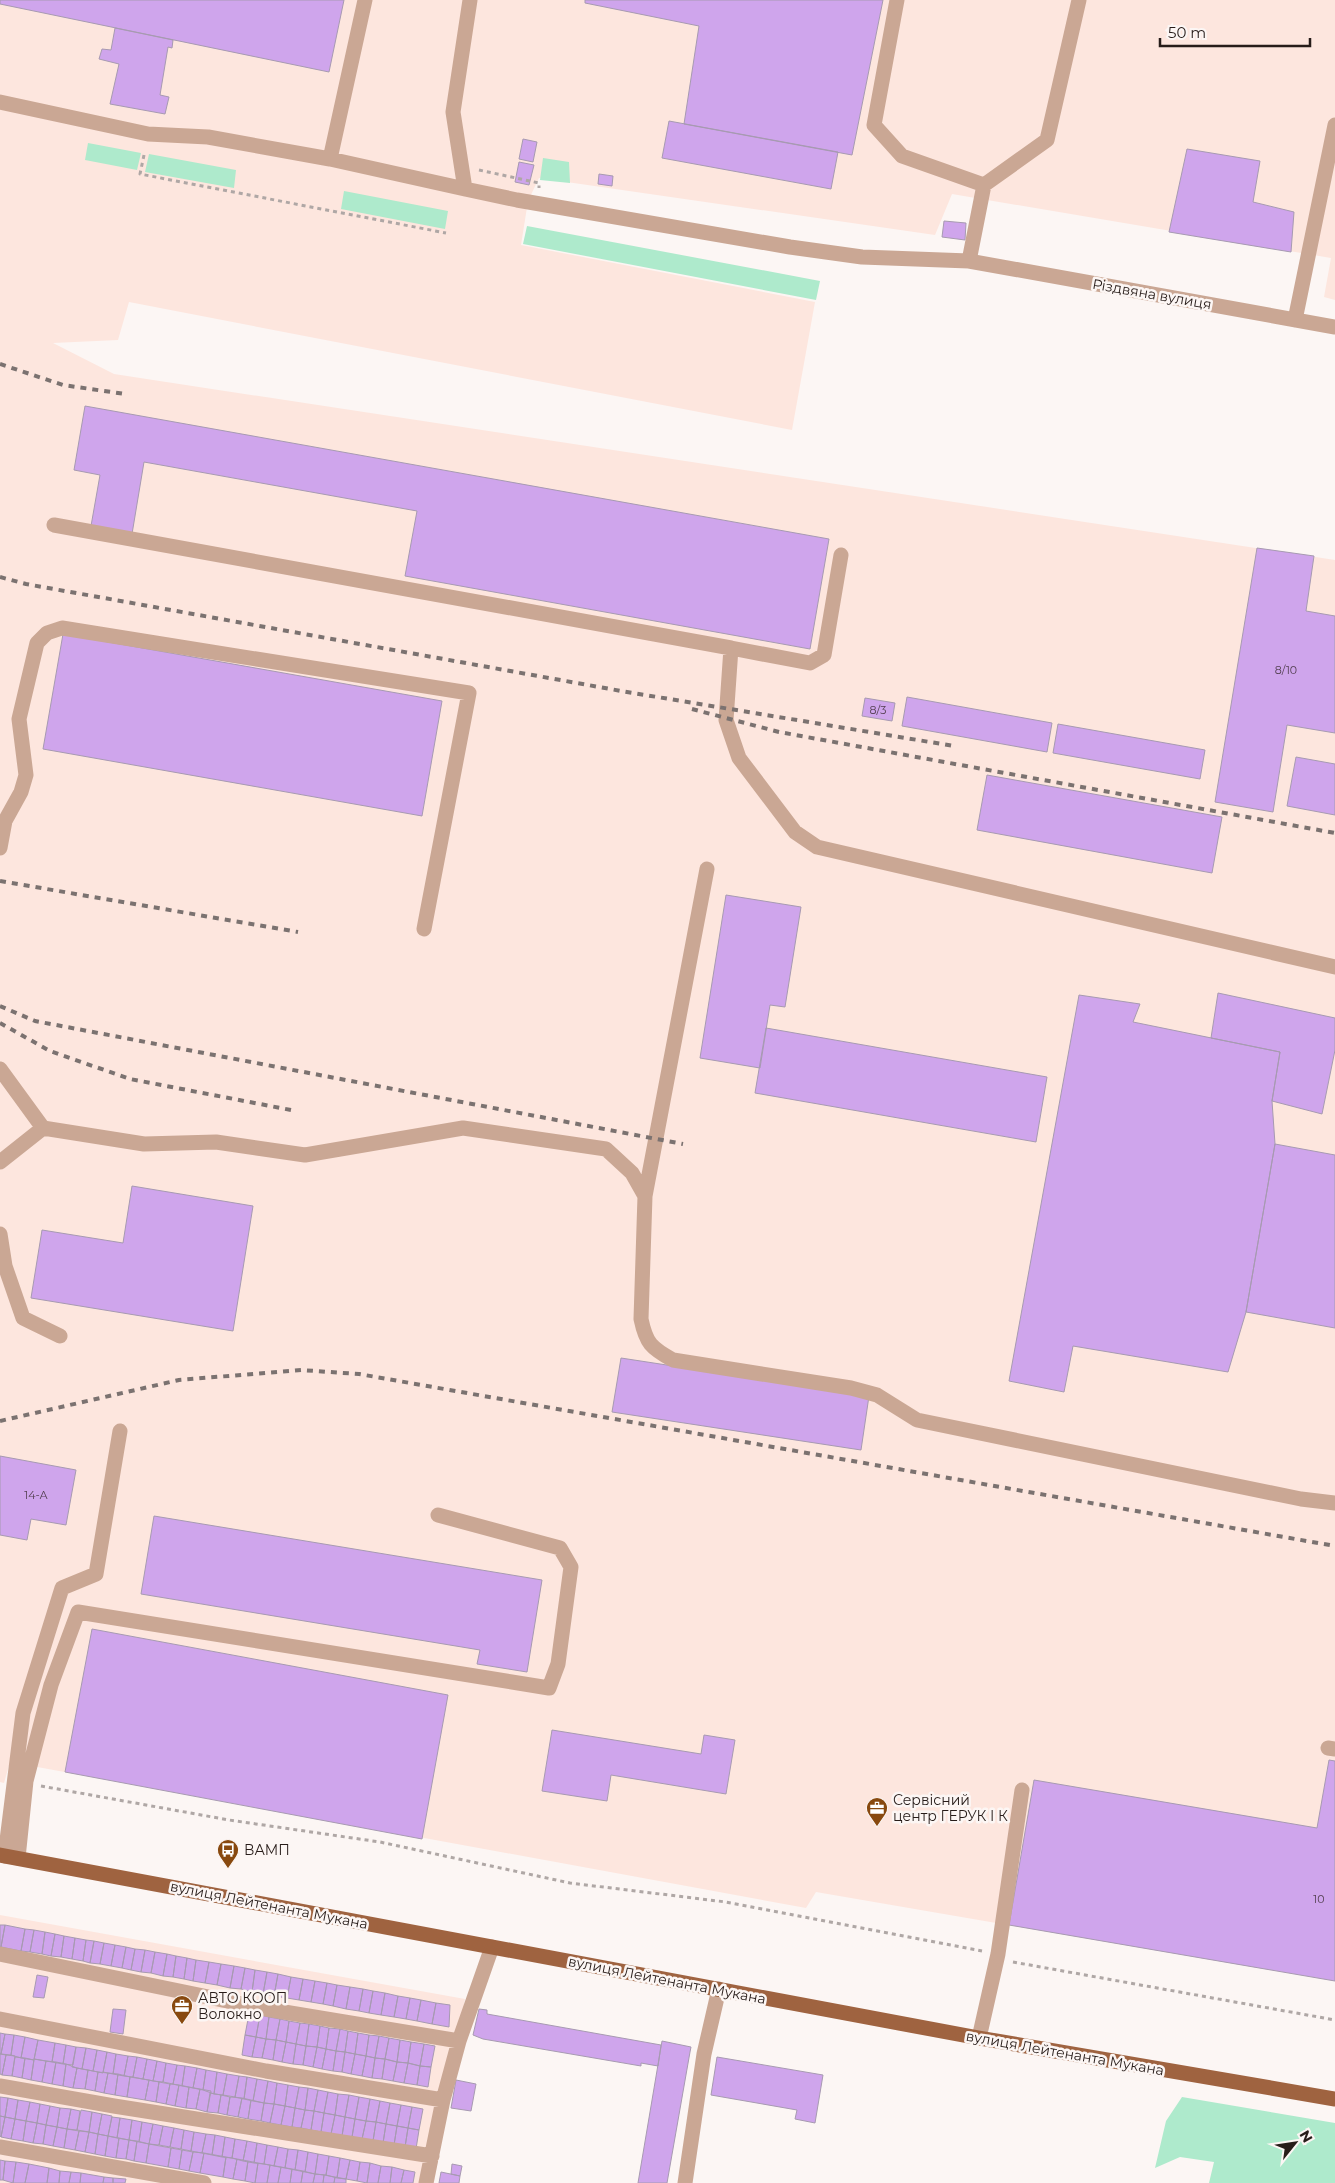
<svg xmlns="http://www.w3.org/2000/svg" width="1335" height="2183" font-family="Montserrat,sans-serif">
<style>
.built{fill:#fde6de}
.green{fill:#aeeacc}
.building{fill:#cfa5ec;stroke:#a79ab1}
.lines{fill:none;stroke-linecap:round;stroke-linejoin:round}
.path{stroke:#afa7a5;stroke-width:3;stroke-dasharray:4 4;stroke-linecap:butt}
.minor{stroke:#caa794;stroke-width:15}
.major{stroke:#9f6340;stroke-width:15}
.rail{stroke:#7b7270;stroke-width:4;stroke-dasharray:6 6;stroke-linecap:butt}
.labels{text-anchor:middle;dominant-baseline:central;stroke-width:5;stroke-linejoin:round;paint-order:stroke}
.number-label{font-size:11px;fill:#513e4e}
.street-label{font-size:14px;fill:#271c19;stroke:#fcf6f4}
.poi-label{font-size:14px;fill:#271c19;stroke:#fcf6f4;text-anchor:start}
</style>
<rect width="100%" height="100%" fill="#fcf6f4"/>
<path class="built" d="M0,0H1335V300L1324,297L1331,258L952,194L935,235L539,178L528,201L521,245L815,302L792,430L129,302L118,340L53,343L114,374L1335,560V1981L816,1892L806,1908L10,1762L4,1783L0,1782Z
M0,1915L465,1999L434,2183H0Z"/>
<path class="green" d="M88,143L141,153L137,170L85,160Z
M149,154L236,170L234,188L145,172Z
M543,158L569,162L570,183L540,180Z
M344,191L448,211L445,229L341,209Z
M527,226L820,281L816,300L523,244Z
M1182,2097L1335,2123V2183H1209L1214,2162L1180,2157L1155,2168L1166,2121Z"/>
<path class="building" d="M0,0H344L329,72L0,4Z
M585,0H883L852,155L684,124L699,26L585,3Z
M115,28L173,40L172,48L168,47L160,95L169,97L165,114L110,104L119,64L99,59L102,49L111,50Z
M669,121L838,152L831,189L662,158Z
M523,139L537,142L533,162L519,159Z
M1187,149L1260,161L1253,202L1294,212L1291,252L1169,232Z
M519,162L534,165L529,185L515,182Z
M599,174L613,176L612,186L598,184Z
M944,221L966,223L965,240L942,237Z
M85,406L829,539L810,649L405,576L417,511L144,462L132,534L91,526L100,475L74,470Z
M1257,548L1314,556L1306,611L1335,616V733L1287,725L1273,812L1215,802Z
M63,634L442,701L422,816L43,749Z
M907,697L1052,723L1047,752L902,726Z
M865,698L895,703L892,721L862,716Z
M1058,724L1205,750L1200,779L1053,753Z
M1296,757L1335,764V815L1287,806Z
M987,775L1222,817L1212,873L977,830Z
M726,895L801,907L785,1007L770,1005L760,1068L700,1058Z
M1218,993L1335,1018V1050L1322,1114L1272,1101L1280,1052L1211,1038Z
M1079,995L1140,1004L1133,1022L1280,1052L1272,1101L1275,1144L1246,1312L1228,1372L1073,1346L1064,1392L1009,1381Z
M766,1028L1047,1077L1036,1142L755,1093Z
M1275,1144L1335,1155V1328L1246,1312Z
M132,1186L253,1206L233,1331L31,1298L42,1230L123,1243Z
M621,1358L869,1396L861,1450L612,1412Z
M0,1456L76,1470L66,1525L31,1519L27,1540L0,1535Z
M154,1516L542,1580L527,1672L477,1664L480,1650L141,1594Z
M92,1629L448,1695L422,1839L65,1772Z
M552,1730L701,1754L704,1735L735,1740L726,1794L611,1775L607,1801L542,1791Z
M1329,1760L1335,1761V1981L1009,1925L1034,1780L1317,1828Z
M0,1925H5L1,1947H0Z
M5,1925L25,1929L21,1951L1,1947Z
M25,1929L34,1930L30,1952L21,1951Z
M34,1930L45,1932L42,1954L30,1952Z
M45,1932L55,1934L51,1956L42,1954Z
M55,1934L64,1936L61,1957L51,1956Z
M64,1936L75,1938L72,1959L61,1957Z
M75,1938L86,1940L83,1961L72,1959Z
M86,1940L94,1941L90,1963L83,1961Z
M94,1941L104,1943L100,1964L90,1963Z
M104,1943L115,1945L111,1966L100,1964Z
M115,1945L126,1947L122,1968L111,1966Z
M126,1947L135,1949L131,1970L122,1968Z
M135,1949L145,1950L141,1972L131,1970Z
M145,1950L155,1952L151,1973L141,1972Z
M155,1952L167,1954L163,1976L151,1973Z
M167,1954L176,1956L173,1977L163,1976Z
M176,1956L187,1958L184,1979L173,1977Z
M187,1958L196,1960L193,1981L184,1979Z
M196,1960L209,1962L205,1983L193,1981Z
M209,1962L221,1964L217,1985L205,1983Z
M221,1964L234,1966L230,1988L217,1985Z
M234,1966L245,1968L241,1989L230,1988Z
M245,1968L255,1970L252,1992L241,1989Z
M255,1970L267,1972L263,1994L252,1992Z
M267,1972L278,1974L274,1996L263,1994Z
M278,1974L291,1977L287,1998L274,1996Z
M37,1975L48,1977L44,1998L33,1997Z
M291,1977L303,1979L299,2000L287,1998Z
M303,1979L315,1981L311,2002L299,2000Z
M315,1981L327,1983L323,2004L311,2002Z
M327,1983L337,1985L333,2006L323,2004Z
M337,1985L350,1987L346,2009L333,2006Z
M350,1987L363,1989L359,2011L346,2009Z
M363,1989L373,1991L369,2013L359,2011Z
M373,1991L385,1993L381,2015L369,2013Z
M385,1993L398,1996L394,2017L381,2015Z
M398,1996L410,1998L406,2019L394,2017Z
M410,1998L421,2000L417,2021L406,2019Z
M421,2000L436,2003L432,2024L417,2021Z
M436,2003L450,2005L449,2027L432,2024Z
M113,2009L126,2010L123,2034L110,2032Z
M479,2009L487,2010V2014L661,2045L658,2066L641,2063V2066L483,2039L473,2035Z
M249,2014L260,2015L256,2037L245,2035Z
M260,2015L269,2017L266,2039L256,2037Z
M269,2017L280,2019L276,2040L266,2039Z
M280,2019L289,2021L286,2042L276,2040Z
M289,2021L300,2023L296,2044L286,2042Z
M300,2023L309,2024L306,2046L296,2044Z
M309,2024L320,2026L317,2047L306,2046Z
M320,2026L329,2028L326,2049L317,2047Z
M329,2028L340,2029L336,2051L326,2049Z
M340,2029L348,2031L345,2052L336,2051Z
M348,2031L358,2033L355,2054L345,2052Z
M0,2033L5,2034L1,2054H0Z
M358,2033L369,2035L366,2056L355,2054Z
M5,2034L14,2035L11,2055L1,2054Z
M14,2035L25,2037L21,2058L11,2055Z
M245,2035L256,2037L252,2057L242,2055Z
M369,2035L379,2036L375,2058L366,2056Z
M379,2036L389,2038L385,2059L375,2058Z
M25,2037L38,2040L34,2060L21,2058Z
M256,2037L266,2039L262,2058L252,2057Z
M389,2038L400,2040L397,2062L385,2059Z
M266,2039L276,2040L273,2060L262,2058Z
M38,2040L55,2043L52,2062L34,2059Z
M276,2040L286,2042L282,2062L273,2060Z
M400,2040L411,2042L408,2063L397,2062Z
M662,2041L691,2047L690,2052L667,2183H638Z
M286,2042L296,2044L293,2064L282,2062Z
M411,2042L424,2044L420,2066L408,2063Z
M55,2043L66,2045L63,2064L52,2062Z
M296,2044L306,2046L303,2065L293,2064Z
M424,2044L435,2046L431,2067L420,2066Z
M66,2045L76,2047L73,2065L63,2064Z
M306,2046L317,2047L313,2067L303,2065Z
M76,2047L86,2048L82,2069L72,2067Z
M317,2047L326,2049L322,2069L313,2067Z
M86,2048L97,2050L93,2071L82,2069Z
M326,2049L336,2051L333,2071L322,2069Z
M97,2050L107,2052L103,2073L93,2071Z
M336,2051L345,2052L342,2072L333,2071Z
M107,2052L116,2054L113,2074L103,2072Z
M345,2052L355,2054L351,2074L342,2072Z
M0,2054L6,2055L2,2075L0,2074Z
M116,2054L128,2056L124,2076L113,2074Z
M355,2054L366,2056L362,2076L351,2074Z
M6,2055L15,2056L12,2076L2,2075Z
M128,2056L137,2057L133,2077L124,2076Z
M366,2056L375,2058L372,2078L362,2076Z
M15,2057L25,2058L22,2078L12,2076Z
M137,2057L147,2059L143,2079L133,2077Z
M717,2057L823,2075L815,2123L795,2119L797,2110L711,2095Z
M25,2058L34,2060L31,2080L22,2078Z
M375,2058L385,2059L382,2079L372,2078Z
M34,2059L46,2061L42,2082L31,2080Z
M147,2059L157,2061L153,2081L143,2079Z
M385,2059L397,2062L393,2081L382,2079Z
M46,2061L56,2062L52,2084L42,2082Z
M157,2061L166,2063L163,2082L153,2081Z
M56,2062L66,2064L63,2086L52,2084Z
M397,2062L408,2063L404,2083L393,2081Z
M166,2063L177,2065L173,2084L163,2082Z
M408,2063L420,2066L417,2085L404,2083Z
M66,2064L77,2068L73,2088L63,2086Z
M177,2065L185,2066L182,2086L173,2084Z
M185,2066L197,2068L193,2088L182,2086Z
M420,2066L431,2067L428,2087L417,2085Z
M77,2068L88,2070L85,2089L73,2088Z
M197,2068L206,2070L203,2090L193,2088Z
M88,2070L98,2072L95,2091L85,2089Z
M206,2070L217,2072L214,2094L203,2090Z
M98,2072L108,2073L104,2093L95,2091Z
M217,2072L227,2074L223,2095L214,2094Z
M108,2073L118,2074L115,2095L104,2093Z
M118,2074L130,2077L127,2097L115,2095Z
M227,2074L239,2076L235,2097L223,2095Z
M239,2076L247,2077L244,2099L235,2097Z
M130,2077L149,2080L145,2100L127,2097Z
M247,2077L257,2079L253,2101L244,2099Z
M257,2079L268,2081L264,2103L253,2101Z
M149,2080L159,2082L156,2102L145,2100Z
M456,2080L476,2084L471,2111L451,2108Z
M268,2081L277,2083L274,2104L264,2103Z
M159,2082L170,2084L166,2104L156,2102Z
M277,2083L288,2085L285,2106L274,2104Z
M170,2084L179,2085L175,2106L166,2104Z
M179,2085L189,2087L186,2108L175,2106Z
M288,2085L299,2087L295,2108L285,2106Z
M189,2087L200,2089L196,2109L186,2108Z
M299,2087L308,2088L305,2110L295,2108Z
M308,2088L318,2090L314,2111L305,2110Z
M200,2089L211,2091L207,2112L196,2109Z
M318,2090L328,2092L324,2113L314,2111Z
M328,2092L338,2094L335,2115L324,2113Z
M210,2093L221,2095L218,2113L207,2112Z
M338,2094L349,2095L345,2117L335,2115Z
M221,2095L230,2097L227,2115L218,2113Z
M349,2095L359,2097L355,2119L345,2117Z
M0,2097L8,2098L5,2117L0,2116Z
M230,2097L242,2098L238,2117L227,2115Z
M359,2097L370,2099L366,2121L355,2119Z
M8,2098L18,2100L15,2119L5,2117Z
M242,2098L251,2100L248,2119L238,2117Z
M370,2099L380,2101L376,2122L366,2121Z
M18,2100L30,2102L26,2121L15,2119Z
M251,2100L264,2103L261,2121L248,2119Z
M380,2101L390,2103L386,2124L376,2122Z
M30,2102L40,2104L37,2123L26,2121Z
M264,2103L274,2104L270,2123L261,2121Z
M390,2103L401,2105L397,2126L386,2124Z
M40,2104L50,2106L46,2125L37,2123Z
M274,2104L285,2106L281,2125L270,2123Z
M401,2105L412,2107L408,2128L397,2126Z
M50,2106L60,2108L57,2127L46,2125Z
M285,2106L295,2108L292,2127L281,2125Z
M412,2107L423,2109L419,2130L408,2128Z
M60,2108L71,2109L67,2129L57,2127Z
M295,2108L305,2110L301,2128L292,2127Z
M71,2109L80,2111L77,2130L67,2129Z
M81,2110L92,2112L89,2132L77,2130Z
M305,2110L314,2111L311,2130L301,2128Z
M314,2111L324,2113L321,2132L311,2130Z
M92,2112L102,2114L98,2134L89,2132Z
M324,2113L335,2115L331,2134L321,2132Z
M102,2114L112,2116L108,2136L98,2134Z
M335,2115L345,2117L342,2136L331,2134Z
M0,2116L5,2117L1,2137L0,2136Z
M5,2117L15,2119L11,2139L1,2137Z
M112,2117L120,2118L117,2138L108,2136Z
M345,2117L355,2119L352,2137L342,2136Z
M120,2118L132,2120L129,2140L117,2138Z
M15,2119L26,2121L23,2141L11,2139Z
M355,2119L366,2121L362,2139L352,2137Z
M132,2120L142,2122L139,2142L129,2140Z
M26,2121L37,2123L33,2143L23,2141Z
M366,2121L376,2122L373,2141L362,2139Z
M142,2122L153,2124L149,2144L139,2142Z
M376,2122L386,2124L383,2143L373,2141Z
M37,2123L46,2125L43,2144L33,2143Z
M153,2124L163,2126L159,2145L149,2144Z
M386,2124L397,2126L394,2145L383,2143Z
M46,2125L57,2127L53,2146L43,2144Z
M163,2126L174,2128L170,2147L159,2145Z
M397,2126L408,2128L405,2147L394,2145Z
M57,2127L67,2129L64,2148L53,2146Z
M174,2128L184,2130L181,2149L170,2147Z
M408,2128L419,2130L416,2149L405,2147Z
M67,2129L79,2131L75,2150L64,2148Z
M184,2130L194,2132L191,2151L181,2149Z
M79,2131L89,2132L85,2152L75,2150Z
M89,2132L98,2134L95,2154L85,2152Z
M194,2132L206,2134L202,2153L191,2151Z
M98,2134L108,2136L105,2156L95,2154Z
M206,2134L215,2135L212,2155L202,2153Z
M215,2135L225,2137L222,2157L212,2155Z
M108,2136L119,2138L116,2158L105,2156Z
M225,2137L235,2139L232,2158L222,2157Z
M119,2138L129,2140L126,2159L116,2158Z
M235,2139L247,2141L243,2161L232,2158Z
M129,2140L137,2141L134,2161L126,2159Z
M137,2141L149,2144L146,2163L134,2161Z
M247,2141L257,2143L254,2163L243,2161Z
M257,2143L267,2145L264,2164L254,2163Z
M149,2144L171,2148L168,2167L146,2163Z
M267,2145L278,2147L274,2166L264,2164Z
M278,2147L288,2149L285,2168L274,2166Z
M171,2148L182,2150L179,2169L168,2167Z
M288,2149L298,2150L295,2170L285,2168Z
M182,2150L193,2152L189,2171L179,2169Z
M298,2150L308,2152L305,2172L295,2170Z
M193,2152L204,2153L200,2173L189,2171Z
M308,2152L318,2154L315,2174L305,2172Z
M204,2153L226,2157L223,2177L200,2173Z
M318,2154L329,2156L326,2175L315,2174Z
M329,2156L340,2158L337,2178L326,2175Z
M226,2157L237,2159L233,2179L223,2177Z
M340,2158L350,2160L346,2179L337,2178Z
M237,2159L248,2161L245,2181L233,2179Z
M0,2160L5,2161L3,2180H0Z
M350,2160L360,2162L357,2181L346,2179Z
M5,2161L16,2162L13,2183L3,2180Z
M248,2161L258,2163L255,2183L245,2181Z
M16,2162L29,2164L25,2183H13Z
M360,2162L370,2163L367,2183L357,2181Z
M258,2163L270,2165L267,2183H255Z
M370,2163L381,2166L378,2183H367Z
M29,2164L49,2168L47,2183H25Z
M452,2164L462,2166L460,2176L451,2174Z
M270,2165L281,2167L278,2183H267Z
M381,2166L392,2167L390,2183H378Z
M281,2167L292,2169L290,2183H278Z
M392,2167L404,2170L401,2183H390Z
M49,2168L60,2171L59,2183H47Z
M292,2169L303,2171L301,2183H290Z
M404,2170L415,2172L413,2183H401Z
M60,2171L71,2172L69,2183H59Z
M303,2171L315,2174L313,2183H301Z
M71,2172L81,2173L80,2183H69Z
M441,2172L460,2176L459,2183H439Z
M81,2173L104,2177L103,2183H80Z
M315,2174L324,2175L323,2183H313Z
M324,2175L335,2177L334,2183H323Z
M104,2177L113,2178V2183H103Z
M335,2177L346,2179V2183H334Z
M113,2178L126,2179L125,2183H113Z"/>
<g class="lines">
<path class="path" d="M144,155L140,174L446,233
M479,170L539,183V188
M41,1786L229,1820L380,1842L570,1883L726,1902L982,1951
M1013,1962L1335,2020"/>
<path class="minor" d="M365,0L330,159L465,189L453,112L470,0
M897,0L874,125L902,156L984,185
M0,102L148,134L208,137L330,159
M465,189L517,200L790,247L862,257L969,261L1335,327
M969,261L984,185L1047,140L1079,0
M1295,320L1335,125
M54,525L731,648L726,720L739,758L795,832L817,847L1335,967
M731,648L810,663L824,655L841,555
M0,848L5,821L21,792L26,775L19,719L37,643L47,633L62,628L469,693L424,929
M0,1069L43,1128L144,1144L216,1142L305,1155L463,1128L606,1149L632,1173L645,1196L641,1319C646,1343 651,1348 673,1360L851,1388L877,1395L917,1420L1301,1499L1335,1503
M0,1162L43,1128
M645,1196L707,869
M0,1234L5,1266L23,1318L60,1336
M1328,1748L1335,1749
M5,1856L23,1713L62,1588L96,1574L120,1431
M18,1858L26,1781L51,1685L78,1612L549,1688L558,1664L571,1567L560,1548L438,1515
M0,1954L266,2009L459,2041
M0,2019L266,2071L443,2100
M979,2038L998,1954L1022,1790
M0,2086L114,2106L432,2156
M0,2147L204,2183
M426,2183L443,2100L459,2041L492,1947
M685,2183L704,2054L719,1989"/>
<path class="major" d="M0,1855L979,2038L1335,2099"/>
<path class="rail" d="M0,364L63,385L125,394
M0,577L26,584L627,692L954,746
M692,709L779,732L1335,833
M0,881L298,932
M0,1006L35,1021L683,1144
M0,1023L50,1051L130,1079L291,1110
M0,1421L179,1380L301,1370L359,1374L1335,1546"/>
</g>
<defs>
<g id="office-pin" transform="scale(1.125)"><path d="M0 17L-7.5 6A9.5 9.5 0 1 1 7.5 6Z" fill="#88490f" stroke="#fcf6f4"/><path d="M-6-3h4V-5.5h4V-3h4V5H-6ZM-1-4.5V-3h2v-1.5ZM-6 0V1H6V0Z" fill="#fff"/></g>
<g id="bus-pin" transform="scale(1.125)"><path d="M0 17L-7.5 6A9.5 9.5 0 1 1 7.5 6Z" fill="#88490f" stroke="#fcf6f4"/><path d="M-5-6H5V4H4V6H2V4H-2V6H-4V4H-5ZM-3.5-4V0h7V-4ZM-3.5 1.2v1.5H-2V1.2ZM2 1.2v1.5H3.5V1.2Z" fill="#fff"/></g>
</defs>
<g fill-rule="evenodd">
<use href="#office-pin" x="877" y="1808"/>
<use href="#bus-pin" x="228" y="1850"/>
<use href="#office-pin" x="182" y="2006"/>
</g>
<g class="labels">
<g class="number-label">
<text x="1286" y="670">8/10</text>
<text x="878" y="710">8/3</text>
<text x="36" y="1495">14-А</text>
<text x="1319" y="1899">10</text>
</g>
<g class="street-label">
<text transform="translate(1152 294) rotate(10)">Різдвяна вулиця</text>
<text transform="translate(269 1905) rotate(11)">вулиця Лейтенанта Мукана</text>
<text transform="translate(667 1980) rotate(11)">вулиця Лейтенанта Мукана</text>
<text transform="translate(1065 2053) rotate(10)">вулиця Лейтенанта Мукана</text>
</g>
<g class="poi-label">
<text x="893" y="1800">Сервісний<tspan x="893" dy="16">центр ГЕРУК І К</tspan></text>
<text x="244" y="1850">ВАМП</text>
<text x="198" y="1998">АВТО КООП<tspan x="198" dy="16">Волокно</tspan></text>
</g>
</g>
<g transform="translate(1295 2143) rotate(60)" stroke="#fcf6f4" stroke-width="4" paint-order="stroke">
<path d="M0-4L9 19L0 12L-9 19Z" fill="#271c19"/>
<text y="-8" font-size="14" font-weight="bold" text-anchor="middle" fill="#271c19">N</text>
</g>
<path d="M1160 38v8h150v-8" fill="none" stroke="#271c19" stroke-width="2.5"/>
<text x="1168" y="38" font-size="15" fill="#271c19" stroke="#fcf6f4" stroke-width="4" paint-order="stroke">50 m</text>
</svg>
